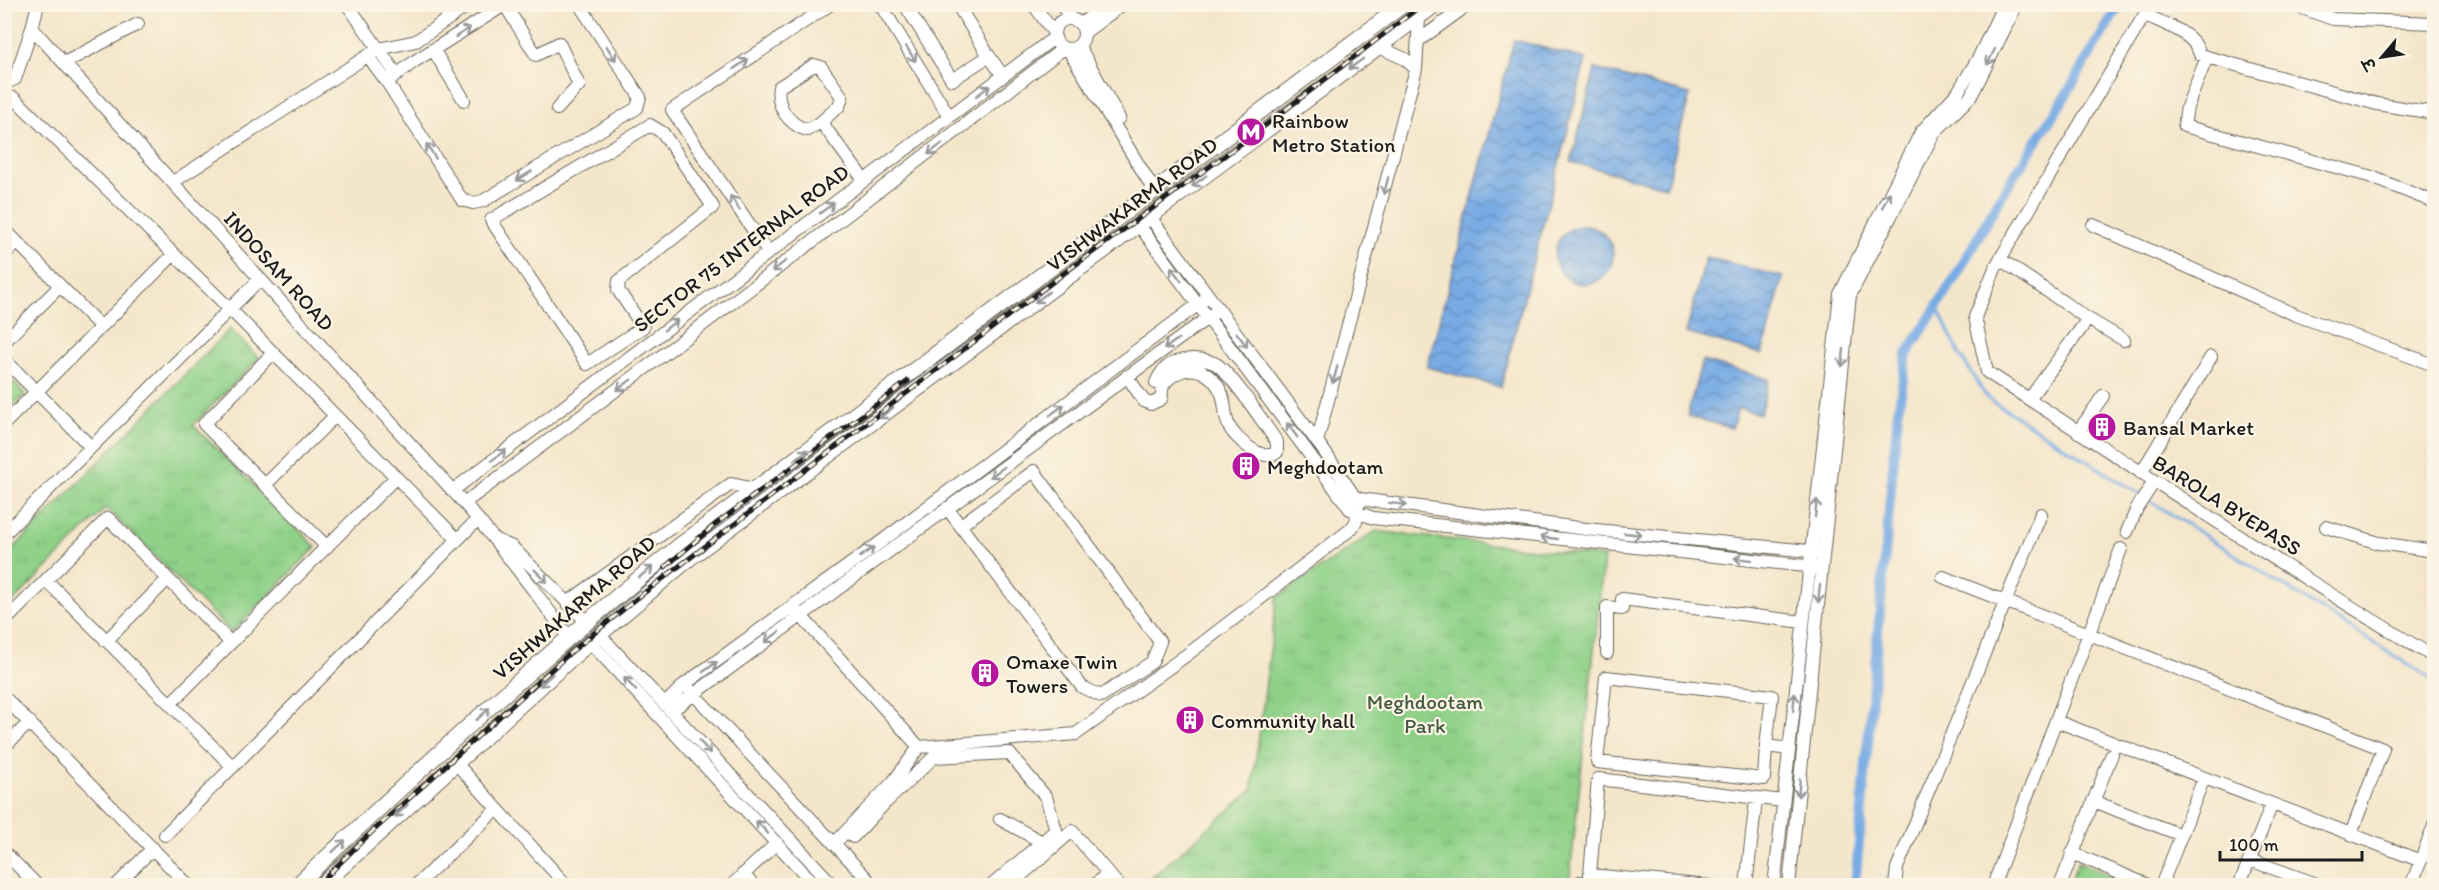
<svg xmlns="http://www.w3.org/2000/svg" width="2439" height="890" font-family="Itim,'Playpen Sans Deva',sans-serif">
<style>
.park{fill:url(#park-tufts);stroke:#567652;stroke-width:1.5}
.water{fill:url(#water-waves);stroke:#4a6480;stroke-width:1.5}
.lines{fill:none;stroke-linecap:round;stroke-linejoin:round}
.stream{stroke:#78abe4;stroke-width:3}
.canal{stroke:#78abe4;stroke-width:10}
.minor-casing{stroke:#686359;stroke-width:14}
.major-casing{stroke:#686359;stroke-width:17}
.minor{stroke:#fff;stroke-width:12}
.major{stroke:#fff;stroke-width:15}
.rail-casing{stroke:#1c1c1c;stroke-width:5}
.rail{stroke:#fcf5e5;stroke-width:3;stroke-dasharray:9;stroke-linecap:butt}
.oneway{stroke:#999}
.labels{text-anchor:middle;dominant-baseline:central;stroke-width:4.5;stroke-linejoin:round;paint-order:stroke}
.poi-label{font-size:21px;fill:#1c1c1c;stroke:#fcf5e5;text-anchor:start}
.street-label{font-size:21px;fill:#1c1c1c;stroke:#fcf5e5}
.park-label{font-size:21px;fill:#445b42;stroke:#fcf5e5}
</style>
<defs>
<pattern id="park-tufts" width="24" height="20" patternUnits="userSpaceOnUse" patternTransform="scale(1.5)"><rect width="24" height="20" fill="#8fd189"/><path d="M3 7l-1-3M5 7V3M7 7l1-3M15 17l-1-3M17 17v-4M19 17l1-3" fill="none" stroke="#7bb376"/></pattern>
<pattern id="water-waves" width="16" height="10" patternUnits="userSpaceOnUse" patternTransform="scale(1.5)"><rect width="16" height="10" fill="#78abe4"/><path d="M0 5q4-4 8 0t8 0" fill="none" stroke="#628ab8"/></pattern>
</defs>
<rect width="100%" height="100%" fill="#fcf5e5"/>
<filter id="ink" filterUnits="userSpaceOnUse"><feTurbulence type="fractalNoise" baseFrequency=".0167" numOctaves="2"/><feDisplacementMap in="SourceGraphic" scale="12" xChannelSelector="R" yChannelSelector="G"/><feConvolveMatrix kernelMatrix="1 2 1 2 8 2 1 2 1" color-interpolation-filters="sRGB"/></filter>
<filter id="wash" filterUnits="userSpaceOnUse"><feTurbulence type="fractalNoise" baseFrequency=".008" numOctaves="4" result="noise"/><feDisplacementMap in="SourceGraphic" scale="24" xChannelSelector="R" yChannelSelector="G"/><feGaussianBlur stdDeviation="1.35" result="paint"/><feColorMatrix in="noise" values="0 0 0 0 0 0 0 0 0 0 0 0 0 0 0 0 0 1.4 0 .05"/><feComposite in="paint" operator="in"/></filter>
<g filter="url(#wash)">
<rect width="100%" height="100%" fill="#f4e6cb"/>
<path class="park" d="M230,329L259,358L193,425L316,547L232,633L106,508L5,610V557Z
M5,373L25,394L5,415Z
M1376,531L1604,557L1569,885H1143L1252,790L1277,597Z
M2078,862L2135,886H2068Z"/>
<path class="water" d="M1514,40L1586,59L1501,387L1427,367Z
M1595,69L1690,94L1666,187L1571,162Z
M1555 255a29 29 0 1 1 58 0a29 29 0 1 1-58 0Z
M1706,257L1783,277L1762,354L1686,333Z
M1702,361L1769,379L1760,414L1738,408L1732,428L1687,416Z"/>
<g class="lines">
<path class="stream" d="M1937,307L1959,353L1987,398L2141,495
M2147,499L2434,681"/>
<path class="canal" d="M1855,886L1898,412L1907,354L1956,276L2003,193L2060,105L2120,4"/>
</g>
</g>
<g filter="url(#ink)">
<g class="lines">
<g class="minor-casing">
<path id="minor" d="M347,4L397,75
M880,4L949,116
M1033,4L1054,33
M1061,4L1071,19
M2151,4L1996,266L1975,317L1987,372C2136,468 2282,567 2434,657
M2291,4L2333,19L2434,23
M505,5L536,55L559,43L579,85L557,109
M907,8L952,80L989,56L957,4
M2145,15C2165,24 2194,33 2200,54L2207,57L2377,104L2434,113
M1054 34a15 15 0 1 1 30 0a15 15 0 1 1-30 0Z
M1081,24L1107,4
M32,28L464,503C501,545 534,592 569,637
M1084,33L1123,4
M1418,41L1469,4
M1079,46L1119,118
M1379,47L1405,59L1416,69
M1068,49L1154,190
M434,51L464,100
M368,56L387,82L462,200L473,203L483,201L637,108L640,97L579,4
M989,56L1003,76
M2207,57L2187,107L2184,126L2369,176L2434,202
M64,63L138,24
M387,82L415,61L506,4
M4,84L15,79L32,28L38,4
M14,98L229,308L457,539
M821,122L839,106L842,97L821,67L814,65L779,87C776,106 788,124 807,130L821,122L864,180
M650,125L663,133L713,207L619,281L618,290L643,327L587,364L491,220Z
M173,182L378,49L416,41L470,4
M1150,217L1324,451L1354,496L1360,499L1586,529L1819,552
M1139,225L1350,509L1373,518L1815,567
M2093,225L2296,315L2434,365
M4,229L101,327
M768,252L672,110L831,4
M4,255L17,242
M2000,259L2088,319L2029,399
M2088,319L2124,340
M4,342L60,286
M273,353L204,424L327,547
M4,359L91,447
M1127,376L1144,401L1151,404L1161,399C1163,395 1161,390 1163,386C1167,378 1177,372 1186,370C1202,367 1216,379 1222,394C1226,405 1224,416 1229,426C1235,439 1264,464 1277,452V442C1264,424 1233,375 1216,364C1207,359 1194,358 1184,360C1170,362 1161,370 1156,383
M4,424L174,254
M2078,432L2103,396
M1317,442L1416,69L1419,18
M2141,473L2211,357
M265,485L335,416
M452,491L1055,37
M464,503C666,355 865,202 1064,48
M947,508L1082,687L1101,696L1152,662L1160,642L1034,471L961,525
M2326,527L2379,543L2434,551
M2127,532L2137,508L2154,482
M4,534L260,279
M496,540L512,547L586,621
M1943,577L2383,749L2351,834
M46,580L233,767
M567,603L731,484L755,489
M792,606L919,747L1076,734L1188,654L1351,529L1356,522L1358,506
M4,622L108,518L231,643
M599,634L834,886
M106,641L168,579
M590,642L816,886
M1607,653V607L1622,609V599L1803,622
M690,690L874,886
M4,697L189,886
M170,704L396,477
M665,704L685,684L874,547L1204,300
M671,711L1213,314
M2056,721L2421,861
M1766,746L1772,696L1606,677L1597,762L1764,779L1766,746L1789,749
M4,747L30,722
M455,762L567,886
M2093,801L2181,835
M1000,819L1042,842
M165,835L478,519
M853,837L886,802L934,757L1009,753L1046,797L1056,830L991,886
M834,844L894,781L919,747
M4,852L38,886
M2072,853L2150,886
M2250,860L2322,886
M743,874L754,886
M116,886L153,848
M415,886L497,809
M731,886L777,843
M1009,886L1072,831L1119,886
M1094,886L1108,873
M1580,886V882L1605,886
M1710,886L1590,875L1598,779L1783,801
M1746,886L1756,800
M1774,886L1840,294L1921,132L1958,92L1979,57L2004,4
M1789,886L1850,295L1934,133L1971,96L2017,4
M1895,886L1897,868L2041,514
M1993,886L2121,549
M2060,886L2112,754
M2161,886L2204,778
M2239,886L2272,804
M2411,886L2434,826"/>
</g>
<g class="major-casing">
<path id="major" d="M296,886C422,768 548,650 683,543L1404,4
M321,886L574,656L691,557L1436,4"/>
</g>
<use href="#minor" class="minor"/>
<use href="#major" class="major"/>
<g class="rail-casing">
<path id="rail" d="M665,567L717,523L908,381
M317,886L361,842L571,652L636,599L1063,274L1254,134L1423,4"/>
</g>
<use href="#rail" class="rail"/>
</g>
<defs><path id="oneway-shaft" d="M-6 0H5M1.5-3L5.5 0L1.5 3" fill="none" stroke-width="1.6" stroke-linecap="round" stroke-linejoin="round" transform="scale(1.5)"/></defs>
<g class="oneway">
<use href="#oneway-shaft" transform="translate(463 32) rotate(-33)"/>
<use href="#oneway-shaft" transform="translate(611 53) rotate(57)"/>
<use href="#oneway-shaft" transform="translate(911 54) rotate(58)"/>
<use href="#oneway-shaft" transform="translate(1991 57) rotate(116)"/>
<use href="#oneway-shaft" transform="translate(741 64) rotate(-34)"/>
<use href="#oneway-shaft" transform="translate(1356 64) rotate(143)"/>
<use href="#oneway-shaft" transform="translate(983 91) rotate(-37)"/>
<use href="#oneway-shaft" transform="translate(935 149) rotate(143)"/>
<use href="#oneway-shaft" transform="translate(431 151) rotate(-122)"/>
<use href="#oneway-shaft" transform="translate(524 176) rotate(149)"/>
<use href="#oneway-shaft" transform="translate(1199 181) rotate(143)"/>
<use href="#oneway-shaft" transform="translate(1386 186) rotate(105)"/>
<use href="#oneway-shaft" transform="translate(1886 200) rotate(-63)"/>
<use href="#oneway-shaft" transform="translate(735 203) rotate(-124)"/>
<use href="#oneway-shaft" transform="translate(827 208) rotate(-37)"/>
<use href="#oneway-shaft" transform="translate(779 266) rotate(143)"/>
<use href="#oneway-shaft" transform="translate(1176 274) rotate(-127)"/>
<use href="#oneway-shaft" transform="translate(1042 297) rotate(143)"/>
<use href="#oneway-shaft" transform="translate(671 325) rotate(-37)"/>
<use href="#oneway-shaft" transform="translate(1242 340) rotate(53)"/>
<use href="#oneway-shaft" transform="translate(1171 344) rotate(144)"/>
<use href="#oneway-shaft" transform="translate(1843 358) rotate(96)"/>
<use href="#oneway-shaft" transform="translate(1335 375) rotate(105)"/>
<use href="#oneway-shaft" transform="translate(624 385) rotate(143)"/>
<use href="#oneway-shaft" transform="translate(1057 410) rotate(-37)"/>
<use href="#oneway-shaft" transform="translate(886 413) rotate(143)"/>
<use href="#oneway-shaft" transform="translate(1292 430) rotate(-126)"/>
<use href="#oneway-shaft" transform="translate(499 455) rotate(-37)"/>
<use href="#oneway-shaft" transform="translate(801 455) rotate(-37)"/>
<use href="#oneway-shaft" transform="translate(997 472) rotate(144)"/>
<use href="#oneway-shaft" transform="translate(1398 504) rotate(7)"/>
<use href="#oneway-shaft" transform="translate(1816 508) rotate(-84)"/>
<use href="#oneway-shaft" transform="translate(1633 534) rotate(6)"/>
<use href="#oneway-shaft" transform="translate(1549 538) rotate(-174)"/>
<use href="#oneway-shaft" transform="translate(867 552) rotate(-36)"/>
<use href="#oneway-shaft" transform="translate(1743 559) rotate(-174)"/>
<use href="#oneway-shaft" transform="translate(646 572) rotate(-38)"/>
<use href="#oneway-shaft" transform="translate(541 576) rotate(45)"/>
<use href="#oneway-shaft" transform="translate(1819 594) rotate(96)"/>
<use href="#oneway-shaft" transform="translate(772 637) rotate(143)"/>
<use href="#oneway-shaft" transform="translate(710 667) rotate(-36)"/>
<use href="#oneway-shaft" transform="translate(546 680) rotate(138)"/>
<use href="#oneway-shaft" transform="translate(630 684) rotate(-133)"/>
<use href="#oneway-shaft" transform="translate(1794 702) rotate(-84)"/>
<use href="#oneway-shaft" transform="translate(483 714) rotate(-42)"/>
<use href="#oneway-shaft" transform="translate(705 747) rotate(47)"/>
<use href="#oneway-shaft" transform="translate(1799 788) rotate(96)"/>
<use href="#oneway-shaft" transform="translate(401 811) rotate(137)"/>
<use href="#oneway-shaft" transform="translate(762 827) rotate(-133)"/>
<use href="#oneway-shaft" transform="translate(339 846) rotate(-43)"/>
</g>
</g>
<defs>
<g id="metro-disc" transform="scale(1.5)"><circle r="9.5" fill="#b5179e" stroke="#fcf5e5"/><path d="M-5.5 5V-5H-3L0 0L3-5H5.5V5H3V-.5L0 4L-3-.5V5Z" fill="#fff"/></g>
<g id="building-disc" transform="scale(1.5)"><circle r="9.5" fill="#b5179e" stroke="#fcf5e5"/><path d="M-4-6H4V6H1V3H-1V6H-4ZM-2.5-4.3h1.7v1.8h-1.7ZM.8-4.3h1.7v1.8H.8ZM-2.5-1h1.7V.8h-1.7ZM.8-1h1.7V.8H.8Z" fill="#fff"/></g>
</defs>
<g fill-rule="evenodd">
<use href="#metro-disc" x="1251" y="132"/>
<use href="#building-disc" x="2102" y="427"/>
<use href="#building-disc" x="1246" y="466"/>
<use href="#building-disc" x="985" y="673"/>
<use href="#building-disc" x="1190" y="720"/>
</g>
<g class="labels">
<g class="poi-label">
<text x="1272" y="120">Rainbow<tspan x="1272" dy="24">Metro Station</tspan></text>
<text x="2123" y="427">Bansal Market</text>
<text x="1267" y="466">Meghdootam</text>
<text x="1006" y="661">Omaxe Twin<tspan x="1006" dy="24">Towers</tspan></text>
<text x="1211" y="720">Community hall</text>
</g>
<g class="street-label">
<text transform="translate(1132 204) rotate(-37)">VISHWAKARMA ROAD</text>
<text transform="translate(741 248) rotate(-37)">SECTOR 75 INTERNAL ROAD</text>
<text transform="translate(279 271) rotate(48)">INDOSAM ROAD</text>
<text transform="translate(2227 505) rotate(32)">BAROLA BYEPASS</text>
<text transform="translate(574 607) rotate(-41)">VISHWAKARMA ROAD</text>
</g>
<g class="park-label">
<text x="1425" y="701">Meghdootam<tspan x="1425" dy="24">Park</tspan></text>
</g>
</g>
<rect width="2439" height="890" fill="none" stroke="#fcf5e5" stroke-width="24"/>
<g transform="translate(2382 57) rotate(241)" stroke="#fcf5e5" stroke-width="4.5" paint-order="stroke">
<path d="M0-4.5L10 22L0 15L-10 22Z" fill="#1c1c1c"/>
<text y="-9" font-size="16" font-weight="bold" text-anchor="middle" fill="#1c1c1c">उ</text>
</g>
<path d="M2220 851v9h142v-9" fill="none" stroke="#1c1c1c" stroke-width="3"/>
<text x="2229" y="851" font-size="18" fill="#1c1c1c" stroke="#fcf5e5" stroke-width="4.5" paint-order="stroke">100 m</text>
</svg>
